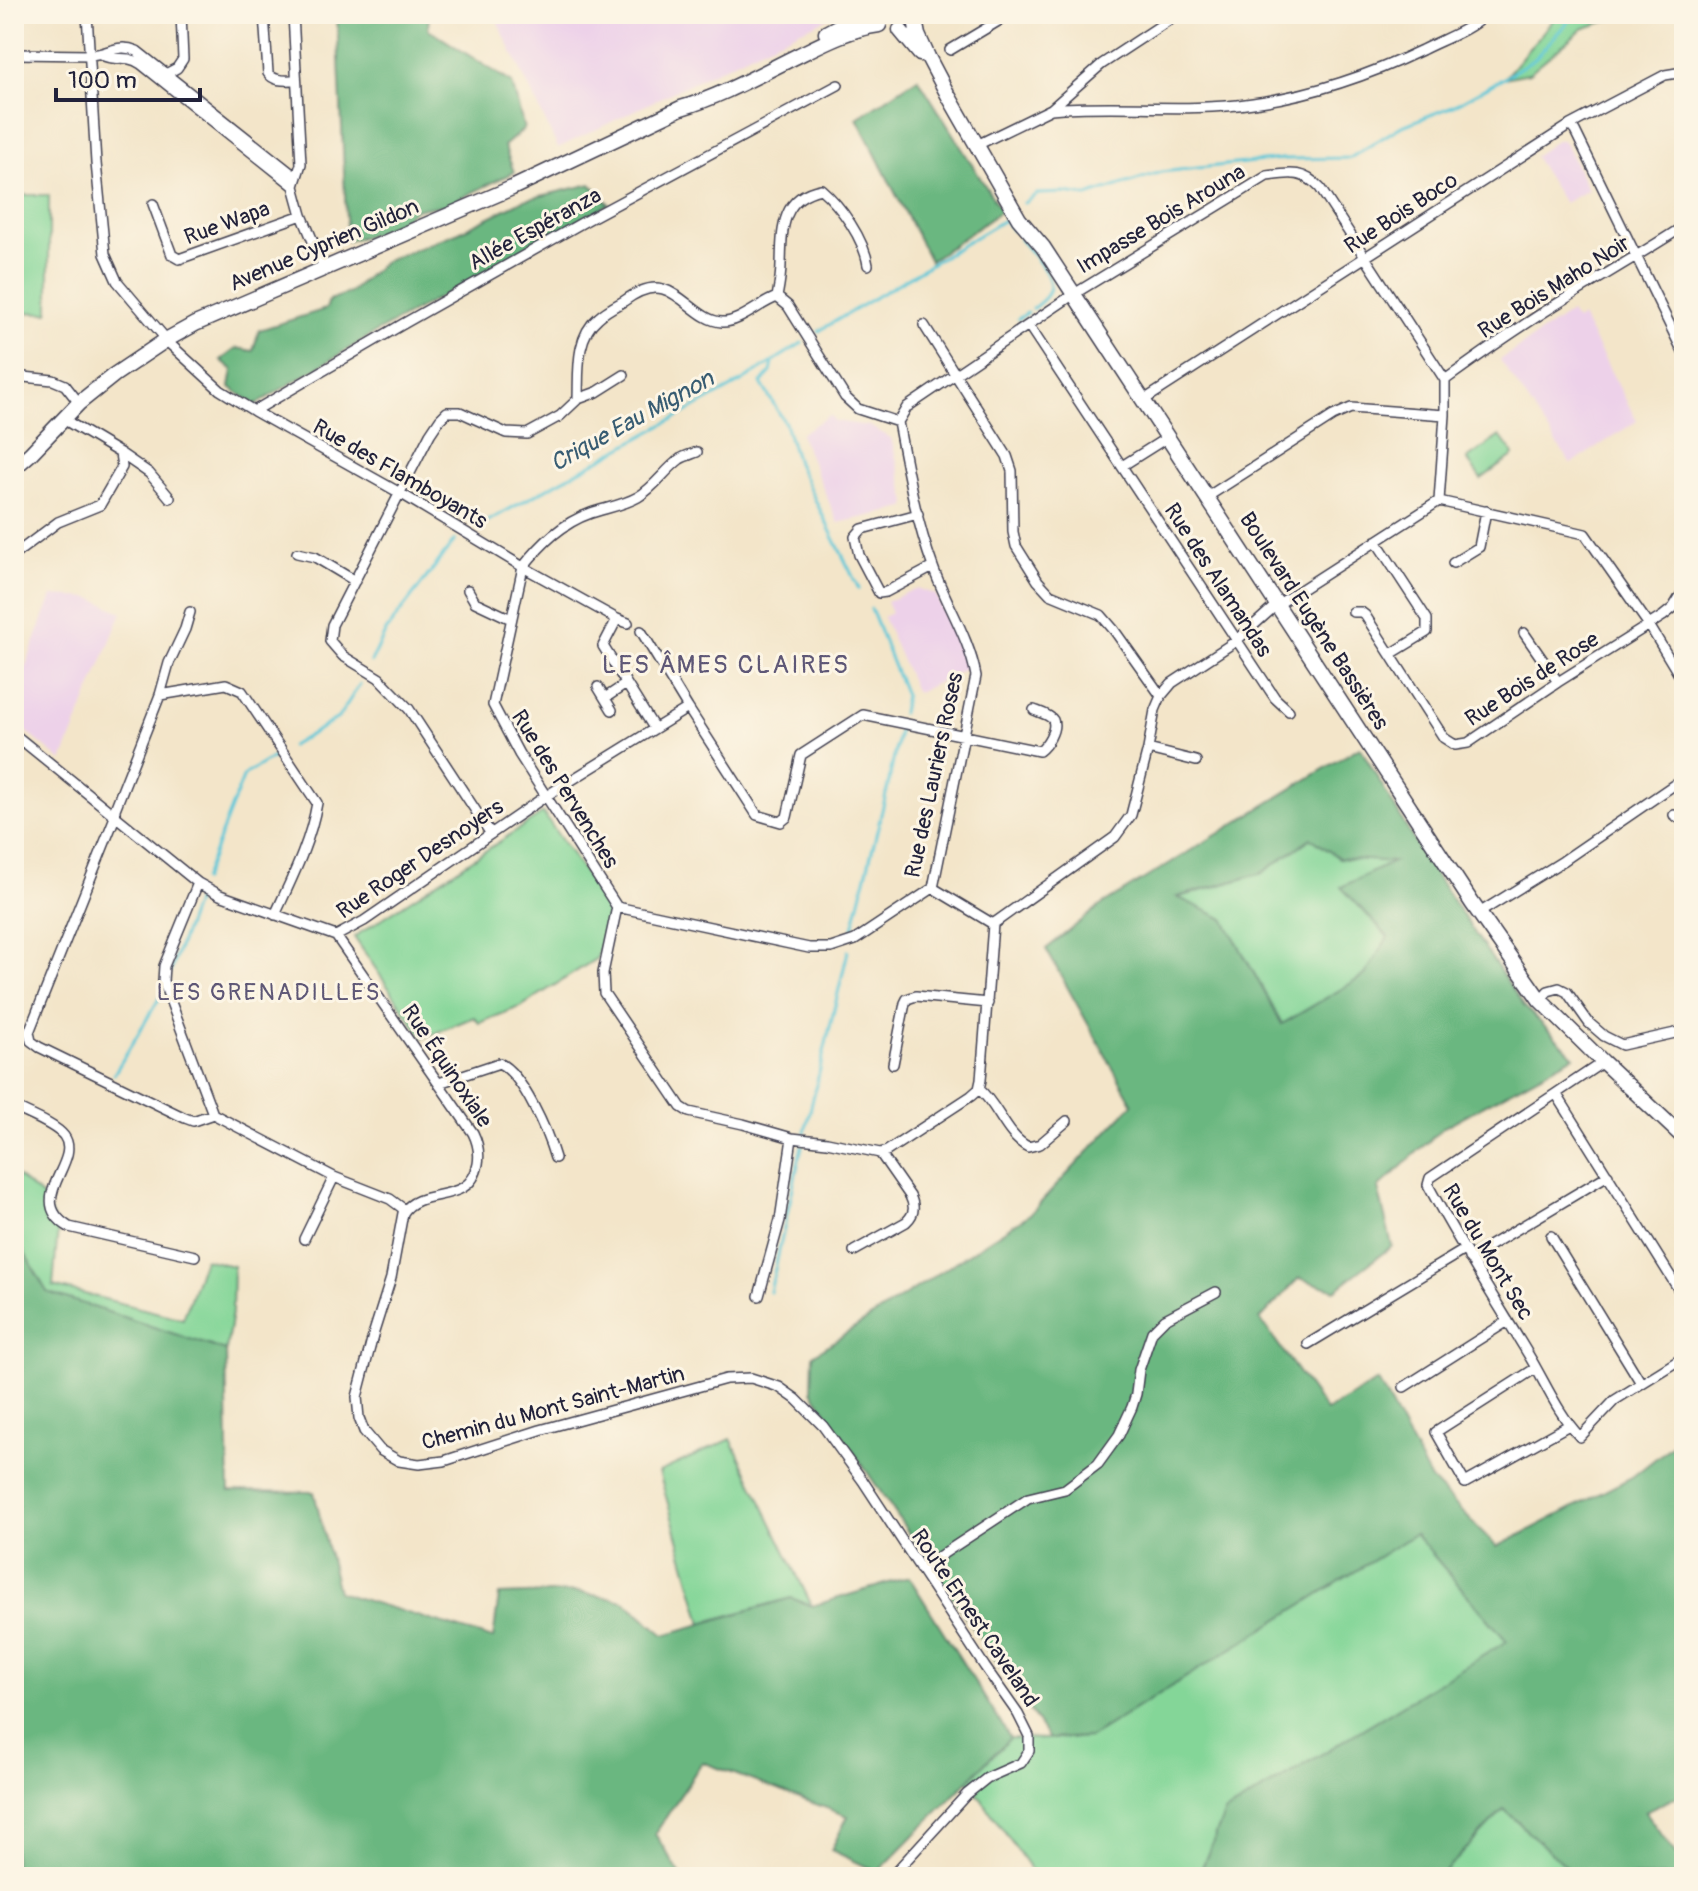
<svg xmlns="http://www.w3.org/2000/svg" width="1698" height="1891" font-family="Pangolin,sans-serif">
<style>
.built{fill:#edd1e9}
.green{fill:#84d698;stroke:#537c6a;stroke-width:2}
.forest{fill:#6bb780;stroke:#466c5e;stroke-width:2;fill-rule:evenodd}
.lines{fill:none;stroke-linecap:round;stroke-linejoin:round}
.stream{stroke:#5dc7d8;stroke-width:3}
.street-casing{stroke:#413f50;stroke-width:12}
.secondary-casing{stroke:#413f50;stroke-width:17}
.street{stroke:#fff;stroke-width:9}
.secondary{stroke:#fff;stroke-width:14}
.labels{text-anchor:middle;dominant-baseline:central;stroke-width:6;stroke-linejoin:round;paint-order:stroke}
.street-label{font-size:22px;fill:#22223b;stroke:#fcf5e5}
.water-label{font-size:24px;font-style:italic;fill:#375c72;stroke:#fcf5e5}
.neighbourhood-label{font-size:24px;letter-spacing:2px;fill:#5e5776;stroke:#fcf5e5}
.quarter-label{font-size:26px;letter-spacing:2px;fill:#5e5776;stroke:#fcf5e5}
</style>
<rect width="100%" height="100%" fill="#fcf5e5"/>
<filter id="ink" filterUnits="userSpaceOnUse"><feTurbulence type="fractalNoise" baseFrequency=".0125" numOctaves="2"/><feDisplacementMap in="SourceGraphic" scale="16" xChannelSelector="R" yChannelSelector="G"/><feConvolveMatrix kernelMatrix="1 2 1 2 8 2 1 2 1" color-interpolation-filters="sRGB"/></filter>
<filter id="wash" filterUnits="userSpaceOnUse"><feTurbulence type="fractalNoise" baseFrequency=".006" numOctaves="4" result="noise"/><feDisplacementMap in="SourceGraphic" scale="32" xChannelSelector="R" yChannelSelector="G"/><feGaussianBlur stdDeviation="1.8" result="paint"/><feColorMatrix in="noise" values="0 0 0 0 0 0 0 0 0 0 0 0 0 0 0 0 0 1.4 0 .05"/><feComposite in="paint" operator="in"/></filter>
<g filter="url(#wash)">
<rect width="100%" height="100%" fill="#f3e5c9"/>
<path class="built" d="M494,14H837L775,42L558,148Z
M1557,140H1562L1566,145L1588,190L1564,203L1534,156Z
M1570,313L1576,321L1582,317L1637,421L1571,464L1500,360Z
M830,415L835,421L869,426L891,438L907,503L905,508L838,523L800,434Z
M917,588L936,595L967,668L916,693L883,617L891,613L886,602Z
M52,596L91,598L122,612L62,761L14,721V697Z"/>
<path class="green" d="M1558,14H1628L1582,29L1529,73L1504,78Z
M14,195H49V313L14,312Z
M1500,436L1514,455L1481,479L1467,459Z
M543,813L609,909L597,958L522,1006L479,1023L474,1017L423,1038L354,937Z
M1311,838L1339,858L1395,861L1389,937L1365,975L1282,1024L1224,919L1176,898L1262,873Z
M14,1174L43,1197L58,1229L53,1286L183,1319L204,1259L233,1266L232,1312L226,1351L47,1292L14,1235Z
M731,1439L812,1606L791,1598L702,1623L659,1472Z
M1415,1534L1508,1642L1225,1813L1198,1877H1036L968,1780L1010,1738L1049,1739L1090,1737Z
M1504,1809L1577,1877H1440Z"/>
<path class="forest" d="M337,14H429L428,29L512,83L524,129L504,146L514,172L447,205L416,209L398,223L375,234L347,241Z
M918,78L1001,211L930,261L857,118Z
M591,184L609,204L380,330L255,405L230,387L233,370L221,360L237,348L253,351L259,330L326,309L329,300L349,293L385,261L459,232L524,200Z
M1360,747L1424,858L1524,1006L1574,1056L1444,1127L1378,1188L1392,1246L1335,1290L1299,1278L1260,1319L1326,1411L1378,1381L1431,1480L1497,1547L1632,1477L1684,1436V1799L1680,1795L1645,1812L1684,1865V1873L1678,1877H1577L1504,1809L1440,1877H1198L1225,1813L1507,1641L1415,1534L1090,1737L1049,1739L812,1391L813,1355L1030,1214L1133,1104L1046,949L1100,906ZM1311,838L1339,858L1393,862L1341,887L1388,937L1365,975L1282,1024L1224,919L1177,897L1262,873Z
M14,1235L47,1292L226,1351L229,1491L314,1492L338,1592L493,1639L499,1595L578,1592L624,1601L664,1635L791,1598L812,1606L909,1577L1010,1738L878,1872L831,1850L848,1816L702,1762L655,1834L682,1877H14Z"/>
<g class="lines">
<path class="stream" d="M1024,203L1037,194L1064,193L1087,196L1161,172L1282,159L1350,158L1400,127L1453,106L1504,78L1535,58L1575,14
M1020,239C1030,252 1059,279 1047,295C1044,300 1037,305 1032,309
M1018,319L1027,313
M819,331L1004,220L1013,231
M773,363L771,372L761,383L785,423L797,463L859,589
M477,527L741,382L802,343
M871,609L905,695L902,713
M371,662L386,631L455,540
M291,746L338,718L360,684
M203,880L244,775L275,756
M853,928L888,786L900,726
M170,973L198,894
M114,1074L163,992
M805,1132L848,951
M770,1292L802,1146"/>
</g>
</g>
<g filter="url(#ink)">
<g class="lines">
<g class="street-casing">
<path id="street" d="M87,14L96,163L105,254L117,281L171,345L220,390L254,411L400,493L523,567L617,619L628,623
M264,14L268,73C274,82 286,80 296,80
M293,14L301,164L294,186L302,215L325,270
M950,50L1010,14
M14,54L90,55C109,54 117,43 137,51L296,177
M102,55C115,63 124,53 141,64L294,186
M166,74L177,68L183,59L181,14
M1051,109C1118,103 1186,113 1253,103C1311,95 1370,75 1422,50C1443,39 1469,31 1486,14
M1570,125L1575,131L1684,354
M977,145L1051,109L1102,64L1178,14
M153,204L172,255L179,259L302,215
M777,297C779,286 781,276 781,265C782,232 780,197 821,189C841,206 864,239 868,265
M924,325L1007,456L1012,471L1013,532L1016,546L1038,581L1050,594L1101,615L1114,630L1161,696
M1029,326L1275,698L1289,711
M14,376L53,380L65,385L79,403
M1445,380C1470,362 1495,344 1521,327C1574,291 1631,261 1684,226
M578,399L597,392L624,375
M1144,400L1570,125L1665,75L1677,73L1684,77
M254,411L403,324L587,220L838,85
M63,419L120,453L149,473L170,498
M1122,466L1168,437
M1207,497L1333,416L1351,408L1445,415
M1439,501L1585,534L1649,625L1678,673
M918,514L862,529L855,537L859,555L879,593L886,592L933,567
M1376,541L1427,619V632L1391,654
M297,553L315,557L355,581
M14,555L58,522L100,505L122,467L120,453
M1453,563L1479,547L1486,511
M468,590L475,602L511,619
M190,612L185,629L169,663L160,695L115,809V817L29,1032L31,1041L39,1047L185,1118L193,1121L213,1114
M1353,612H1361L1365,615L1444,738L1455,745L1468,743L1558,682L1663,616L1673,608L1684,590
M617,619L603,646L654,728
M641,631L688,708L757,815L781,822L787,817L801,755L863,715L1039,751C1046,746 1057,730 1053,720C1050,715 1039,712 1034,710
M1524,633L1558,682
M598,687L612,710
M160,695L226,684L242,691L317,803C310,843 292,878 275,915
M605,698L626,684
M14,734L198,883L220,895L336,936L364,921L546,796L688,708
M1148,749L1196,761
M14,755L20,739
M1674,815L1684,821
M491,834L409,709L379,678L343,656L330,641L332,625L430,434L440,419L447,412H460L506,433L527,434L560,416L578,399C579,373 575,337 598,318C605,311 615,306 624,301C635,293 649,285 663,289C684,295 700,321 722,322C739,323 760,303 777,297L788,306L845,397L858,409L898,422
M198,883L164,966L163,981L213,1114
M933,888L993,924
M617,907L809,948H831L855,940L933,888L976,676C969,637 946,604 933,567C916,521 907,470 898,422L907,407L1074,294L1267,176C1290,173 1303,170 1320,188L1445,380V415L1439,501
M617,907L603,973L604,993L681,1107L689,1112L743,1124L792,1138L827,1142L880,1153L887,1151L971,1096L979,1089L981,1080L993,924
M617,907L519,754L493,705L523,567C541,544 562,523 591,513C606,508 624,505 638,497C655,487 665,470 680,459C685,456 692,454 697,452
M1479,913L1563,861L1684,778
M993,924L1115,837L1131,815L1148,749L1155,710L1161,696L1172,683L1236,641L1274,607L1439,501
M336,936L473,1133C478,1143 480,1152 478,1164C470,1207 421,1185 403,1213L391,1278L374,1332L357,1397L359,1418L364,1431L380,1450L399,1461L419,1464L444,1461L540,1430L726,1379L751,1378L779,1387L796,1399L823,1426L863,1481L985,1667L1018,1714L1029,1736V1751L1021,1763L987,1778L967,1794L891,1877
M1540,1000L1548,991L1559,988L1567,992L1589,1023L1604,1036L1622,1045L1684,1031
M1603,1062L1430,1178L1428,1185C1459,1243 1494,1298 1528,1354C1545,1382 1558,1414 1580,1437L1615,1400L1684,1357
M893,1064L905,1003L907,999L916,996L988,1003
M439,1083L499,1063C523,1074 548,1134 555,1158
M979,1089C998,1105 1006,1136 1028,1147L1040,1144L1067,1121
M1557,1095L1684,1298
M14,1107C27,1114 55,1124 64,1136C83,1162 23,1199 69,1227L195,1256
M213,1114L334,1177L390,1199L405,1210
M1551,1236L1641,1383
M304,1239L334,1177
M854,1251L906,1222C915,1214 915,1206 910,1196L880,1153
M1469,1258L1608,1175
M759,1296L780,1220L792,1138
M1308,1344L1464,1250
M1536,1368L1436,1432L1465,1483L1569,1425
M1404,1387L1508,1321
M920,1569L1028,1498L1065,1489L1098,1464L1119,1435L1132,1407L1136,1394L1139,1370L1152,1332L1165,1319L1216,1292"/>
</g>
<g class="secondary-casing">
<path id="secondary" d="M915,20L918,35L928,57L948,95L1019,219L1043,247L1472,903L1540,1000L1603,1062L1684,1138
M900,30L920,54
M826,33L861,14
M14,468L30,454L79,403L114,375L166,340L195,324L512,188L681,108C722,96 760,74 799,55C825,42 850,29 879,25"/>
</g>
<use href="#street" class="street"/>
<use href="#secondary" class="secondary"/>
</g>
</g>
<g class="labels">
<g class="street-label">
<text transform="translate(1401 213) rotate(-33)">Rue Bois Boco</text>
<text transform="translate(1161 219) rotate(-31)">Impasse Bois Arouna</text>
<text transform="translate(227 223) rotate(-20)">Rue Wapa</text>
<text transform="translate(535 229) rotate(-29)">Allée Espéranza</text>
<text transform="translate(324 245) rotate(-23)">Avenue Cyprien Gildon</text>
<text transform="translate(1554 287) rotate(-32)">Rue Bois Maho Noir</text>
<text transform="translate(400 474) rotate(30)">Rue des Flamboyants</text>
<text transform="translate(1218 580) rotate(57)">Rue des Alamandas</text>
<text transform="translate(1314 621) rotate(57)">Boulevard Eugène Bassières</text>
<text transform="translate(1532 679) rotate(-33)">Rue Bois de Rose</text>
<text transform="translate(934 775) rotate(-78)">Rue des Lauriers Roses</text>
<text transform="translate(565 789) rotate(58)">Rue des Pervenches</text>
<text transform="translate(420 859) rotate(-34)">Rue Roger Desnoyers</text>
<text transform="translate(447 1066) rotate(56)">Rue Équinoxiale</text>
<text transform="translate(1488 1252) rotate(59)">Rue du Mont Sec</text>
<text transform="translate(553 1408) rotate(-15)">Chemin du Mont Saint-Martin</text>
<text transform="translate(975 1618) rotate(56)">Route Ernest Caveland</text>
</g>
<g class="water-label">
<text transform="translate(632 421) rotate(-29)">Crique Eau Mignon</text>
</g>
<g class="neighbourhood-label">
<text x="269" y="992">LES GRENADILLES</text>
</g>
<g class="quarter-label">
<text x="726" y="665">LES ÂMES CLAIRES</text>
</g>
</g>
<rect width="1698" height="1891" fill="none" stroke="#fcf5e5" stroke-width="48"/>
<path d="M56 88v12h144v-12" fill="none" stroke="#22223b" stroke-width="4"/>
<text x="68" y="88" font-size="24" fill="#22223b" stroke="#fcf5e5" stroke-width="6" paint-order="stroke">100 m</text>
</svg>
